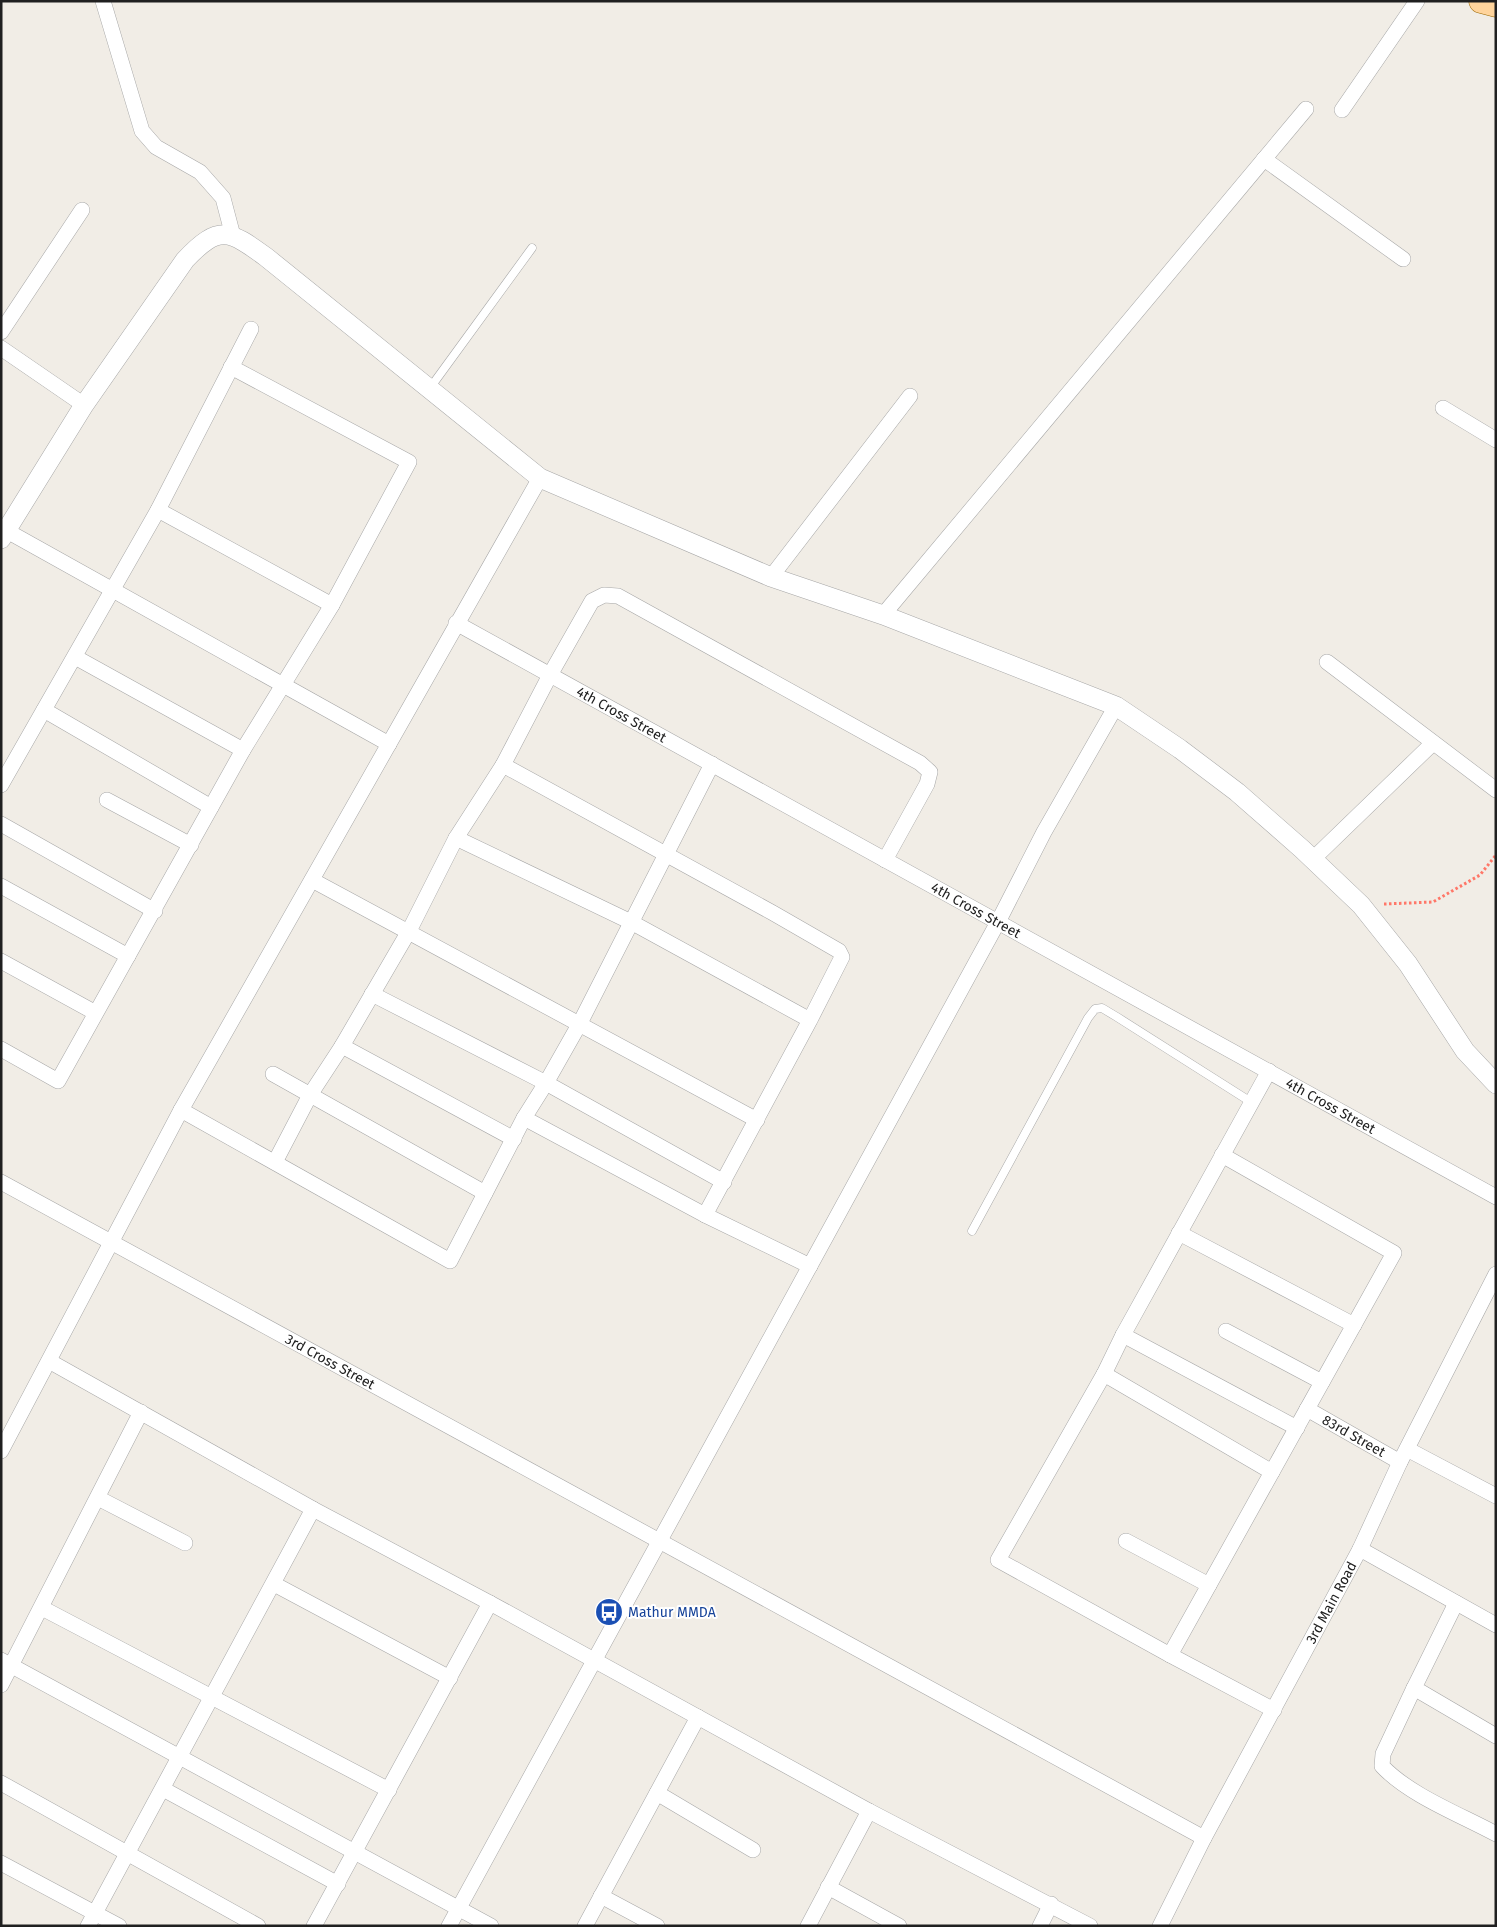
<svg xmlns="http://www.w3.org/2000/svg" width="1497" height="1927" font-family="'Fira Sans',sans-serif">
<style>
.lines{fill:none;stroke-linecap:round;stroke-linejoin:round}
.service-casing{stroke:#a7a7a7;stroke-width:9}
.minor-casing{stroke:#a7a7a7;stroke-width:16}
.tertiary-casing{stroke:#a7a7a7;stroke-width:20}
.primary-casing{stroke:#9b6700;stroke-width:25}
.path{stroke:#ff7768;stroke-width:3;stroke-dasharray:2.5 2.5;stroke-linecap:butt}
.service{stroke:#fff;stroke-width:8}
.minor{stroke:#fff;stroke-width:15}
.tertiary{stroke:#fff;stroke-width:19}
.primary{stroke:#ffd49c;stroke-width:24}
.labels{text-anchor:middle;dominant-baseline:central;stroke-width:4;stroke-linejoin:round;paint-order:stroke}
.street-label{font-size:14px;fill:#202020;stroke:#fff}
.transit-label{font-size:14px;fill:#164399;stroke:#fff;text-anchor:start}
</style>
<rect width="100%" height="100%" fill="#f1ede6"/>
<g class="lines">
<g class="service-casing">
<path id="service" d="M430,388L532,248
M972,1231L1088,1018L1095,1009L1102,1008L1117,1017L1251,1102"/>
</g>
<g class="minor-casing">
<g id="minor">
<path d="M103,1L142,131L156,147L200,172L223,198L233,236"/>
<path d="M1342,110L1417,1"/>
<path d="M1264,159L1403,259"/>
<path d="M1,332L82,210"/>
<path d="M1,348L84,405"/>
<path d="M1443,408L1496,440"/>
<path d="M158,510L332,605"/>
<path d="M7,531L389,744"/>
<path d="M771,577L910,396"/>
<path d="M883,615L1306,109"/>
<path id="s1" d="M456,623L1496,1197"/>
<path d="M75,657L243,750"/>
<path d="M1327,662L1496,790"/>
<path d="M44,710L211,807"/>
<path d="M712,764L580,1023L546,1083L724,1182"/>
<path d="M503,765L550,675L592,601L604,595L618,596L920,763L930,772L927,784L885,860"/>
<path d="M1,785L158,510L251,329"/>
<path d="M107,800L191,845"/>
<path d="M1,824L155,911"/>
<path d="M1313,859L1433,743"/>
<path d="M312,880L757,1120"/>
<path d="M1,886L128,956"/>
<path d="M1,961L94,1012"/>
<path d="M372,994L546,1083L524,1118L705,1215L810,1266"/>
<path d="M342,1046L514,1139"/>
<path d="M1,1049L58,1081L243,750L332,605L409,462L231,367"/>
<path d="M1269,1071L1123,1335L1104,1374L998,1560L1170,1655L1274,1710"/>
<path d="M273,1074L485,1193"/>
<path d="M181,1110L450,1261L524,1118"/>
<path d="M275,1162L310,1095L342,1046L409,931L456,838"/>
<path id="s2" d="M1,1182L1204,1838"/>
<path d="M705,1215L810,1020L631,922L456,838L503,765L773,913L839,951L842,957L810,1020"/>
<path d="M1179,1233L1354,1325"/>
<path d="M1226,1331L1322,1382"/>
<path d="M1123,1335L1297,1428"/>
<path d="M49,1361L313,1509L490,1603L869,1811L1090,1926"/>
<path d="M1104,1374L1272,1472"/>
<path id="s3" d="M1307,1409L1400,1462"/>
<path d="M1407,1449L1496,1496"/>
<path d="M1,1451L181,1110L540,478"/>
<path d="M98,1498L185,1543"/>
<path d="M1126,1541L1209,1585"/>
<path d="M1360,1549L1496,1625"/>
<path d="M274,1584L450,1678"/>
<path d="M1456,1603L1414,1688L1496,1736"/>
<path d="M42,1608L389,1790"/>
<path d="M1170,1655L1394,1253L1222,1155"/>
<path d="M1,1660L491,1926"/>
<path d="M1,1685L141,1412"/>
<path d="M1414,1688L1383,1754L1382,1766C1409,1795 1461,1815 1496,1834"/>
<path d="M1,1783L258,1926"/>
<path d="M163,1789L338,1884"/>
<path d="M657,1793L753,1850"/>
<path d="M1,1863L119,1926"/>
<path d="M828,1887L899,1926"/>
<path d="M601,1896L657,1926"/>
<path d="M88,1926L313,1509"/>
<path d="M314,1926L490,1603"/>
<path d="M449,1926L998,922L1044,832L1116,706"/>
<path d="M585,1926L698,1717"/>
<path d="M808,1926L869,1811"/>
<path d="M1040,1926L1051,1904"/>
<path id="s4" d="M1160,1926L1204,1838L1360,1549L1400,1462L1496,1274"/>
</g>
</g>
<g class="tertiary-casing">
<path id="tertiary" d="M1,539L84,405L185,260C219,224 229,230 266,257L540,478L771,577L883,615L1116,706L1180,749L1237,792L1302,849L1361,905L1408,964L1465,1051L1496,1084"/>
</g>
<g class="primary-casing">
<path id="primary" d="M1481,1L1496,5"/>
</g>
<path class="path" d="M1384,904L1433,902L1480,875L1496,855"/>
<use href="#service" class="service"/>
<use href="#minor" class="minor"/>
<use href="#tertiary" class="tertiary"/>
<use href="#primary" class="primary"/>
</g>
<defs>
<g id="bus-disc" transform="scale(1.4375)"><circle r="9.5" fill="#1a4fb4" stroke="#fff"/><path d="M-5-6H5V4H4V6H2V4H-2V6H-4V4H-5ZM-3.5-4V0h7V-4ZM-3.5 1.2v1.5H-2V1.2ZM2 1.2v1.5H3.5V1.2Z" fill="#fff"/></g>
</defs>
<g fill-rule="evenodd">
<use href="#bus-disc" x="609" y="1612"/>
</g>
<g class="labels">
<g class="street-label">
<text stroke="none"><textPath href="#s1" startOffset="189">4th Cross Street</textPath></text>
<text stroke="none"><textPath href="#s1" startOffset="594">4th Cross Street</textPath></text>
<text stroke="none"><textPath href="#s1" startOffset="999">4th Cross Street</textPath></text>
<text stroke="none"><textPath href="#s2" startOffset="375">3rd Cross Street</textPath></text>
<text stroke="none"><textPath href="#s3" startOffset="54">83rd Street</textPath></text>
<text stroke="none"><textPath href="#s4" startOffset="366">3rd Main Road</textPath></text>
</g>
<g class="transit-label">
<text x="628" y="1612">Mathur MMDA</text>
</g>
</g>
<rect width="1497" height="1927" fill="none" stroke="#202020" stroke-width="5"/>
</svg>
